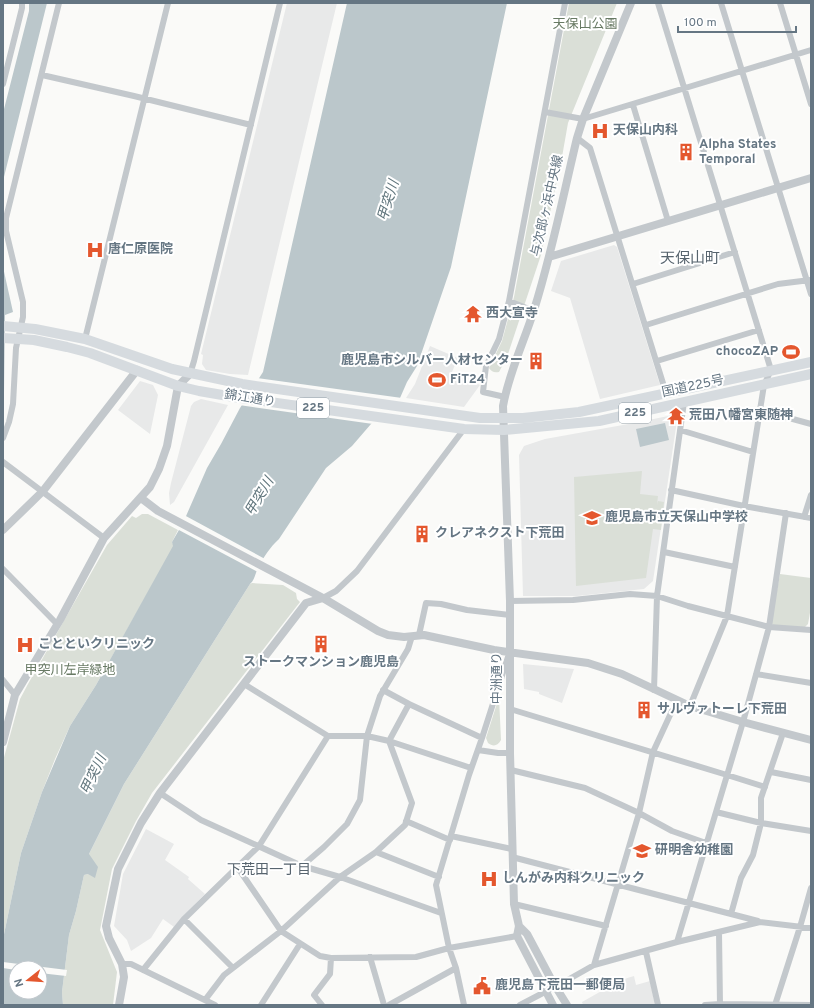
<svg xmlns="http://www.w3.org/2000/svg" width="814" height="1008" font-family="Overpass,'Noto Sans JP',sans-serif">
<style>
.built{fill:#e8e9e9}
.green{fill:#dadfd7}
.water{fill:#bbc7cb;fill-rule:evenodd}
.pier{fill:#fafaf8}
.lines{fill:none;stroke-linecap:round;stroke-linejoin:round}
.minor{stroke:#c3c8cc;stroke-width:6}
.tertiary{stroke:#c3c8cc;stroke-width:8}
.trunk{stroke:#d6dbdf;stroke-width:10}
.labels{text-anchor:middle;dominant-baseline:central;stroke-width:4;stroke-linejoin:round;paint-order:stroke}
.shield{fill:#fff;stroke:#939fa8;stroke-width:1}
.shield-label{font-size:12px;font-weight:bold;fill:#657683}
.park-label{font-size:13px;fill:#687a64;stroke:#fff}
.poi-label{font-size:13px;font-weight:bold;fill:#657683;stroke:#fff;text-anchor:start}
.street-label{font-size:13px;fill:#657683;stroke:#fff}
.water-label{font-size:14px;font-style:italic;fill:#60757c;stroke:#fff}
.neighbourhood-label{font-size:14px;fill:#57646e;stroke:#fff}
.quarter-label{font-size:15px;fill:#57646e;stroke:#fff}
</style>
<rect width="100%" height="100%" fill="#fafaf8"/>
<path class="built" d="M287,3H337L248,375L230,374L206,370L202,364L203,355L201,354Z
M614,245L617,247L660,385L600,399L570,298L551,291L561,261Z
M430,346L458,358L452,372L480,385L464,407L406,398L415,384Z
M140,381L153,385L158,395L150,434L118,410Z
M201,399L228,405L174,502L170,505L169,493L171,483L191,406L194,402Z
M678,414L653,581L644,589L577,596H523L519,455L524,446L545,439L634,423Z
M523,664L574,669L562,703L539,694V692L524,689Z
M146,829L174,844L165,860L189,877L188,879L205,894L184,915L174,927L163,919L151,938L131,951L127,940L114,926L123,874Z
M634,976L636,985L650,981L655,1005H583L582,1002L621,980Z"/>
<path class="green" d="M569,3H617L568,123L562,157L541,255L507,357L499,372C494,373 492,372 489,368L502,341L514,297Z
M642,471L640,494L658,496L657,505L658,501L664,502L661,530L653,529L646,578L576,586L574,477Z
M142,514H148L178,530L172,542L174,546L96,685L70,726L55,759L42,792L21,853L3,939V761L20,699L28,684L107,545L132,516L136,518Z
M780,574L811,578V607L808,624L804,628L773,625L771,622Z
M252,583L283,585L296,593L297,599L300,602L152,793L136,821L112,869L100,930L117,972L113,1005H63L62,992L69,935L76,911L84,875L88,874L89,854L124,784L250,584Z
M499,697L501,740C498,746 493,747 488,743L486,738Z"/>
<path class="water" d="M29,3H47L3,181V113L29,11Z
M347,3H507L451,267L417,366L407,382L400,398L371,424L352,446L326,468L279,539C270,547 263,558 257,570C255,575 254,581 250,584L124,784L89,854L98,867L95,878L88,874L84,875L76,911L69,935L62,992L63,1005H3V939L21,853L42,792L70,726L96,685L173,546L172,542L183,523L207,468L221,444L240,408L263,372ZM16,968H40V992H16Z
M3,267L13,312L5,315L4,393L3,403Z
M665,423L669,440L640,447L636,429Z"/>
<path class="pier" d="M257,378L402,398L373,424L239,405Z
M184,515L265,559L258,572L177,529Z
M3,962L67,970L66,976L40,973V968H16V970L3,968Z"/>
<g class="lines">
<path class="minor" d="M658,3L771,370L764,385L727,616L690,706
M721,3L811,294
M780,3L811,104
M42,75L134,96L251,125
M3,84L22,8V3
M633,105L668,221
M545,112L583,119L811,50
M577,138L590,148L666,393
M633,284L735,252
M509,301L534,311
M646,325L778,284L810,280
M85,339L168,3
M657,361L759,330
M190,374L194,361L280,3
M505,397L483,392L486,366L499,339L509,301L565,3
M760,410L811,424
M680,430L753,452
M3,438L9,422L13,404L16,348L23,317V302L6,231V218L59,3
M3,462L104,538
M671,490L744,506L811,518
M804,517L811,495
M664,552L735,567
M3,569L57,624
M323,598L336,591L357,571L464,429
M510,601L573,600L630,594L657,596L688,606L769,627L811,630
M419,635L426,603L441,604L467,610L510,615
M756,674L811,683
M3,680L15,695
M244,684L328,736H367L389,741L471,768
M383,690L409,704L482,738
M654,690L657,596L684,402
M510,709L727,775L765,787
M478,750L498,753H510
M511,770L585,788L639,813L672,831L706,843
M771,772L811,780
M160,793L201,820L302,866L340,877L441,913
M716,812L761,823L811,831
M406,821L450,840
M451,836L512,849
M376,852L439,877
M512,857L758,921
M302,866L324,847L347,824L360,800L367,736L380,696L408,649L412,636
M238,868L281,931L320,956L331,958L416,957L449,948L517,936
M514,904L606,926
M731,914L741,878L753,855L761,823V798L783,733
M184,919L233,968
M719,932L720,1005
M677,942L743,722L769,627L786,513
M646,952L658,1005
M370,957L384,1005
M122,964H131L215,1005
M594,965L639,813L653,752L677,700
M143,970L184,919L259,846L328,736
M205,1000L224,975L281,931L340,877L376,852L405,825L412,803L389,741L409,704
M261,1005L300,944
M322,1005L314,995L330,974L331,958
M389,1005L456,968
M464,1005L456,968L449,948L436,885L469,775L482,738L508,657
M520,1005L564,982L594,965L677,942L760,922L811,928
M705,1005L720,1004L811,1005
M775,1005L800,927L811,888"/>
<path class="tertiary" d="M549,257L811,178
M141,498L158,511L323,598L378,631L388,635L404,637L424,635L494,650L588,663L622,674L690,706L743,722L811,740
M3,530L43,491L137,370
M3,742L15,695L60,620L104,538L150,487L159,469L167,446L178,386L190,374
M519,926L527,934L552,981L567,1005
M119,1005L124,977L122,964L109,938L106,926L118,869L141,823L160,793L306,603L323,598
M553,1005L517,936L519,926L514,904L510,753V601L503,406C509,372 524,342 534,310C552,253 563,196 577,138L583,119L631,3"/>
<path class="trunk" d="M3,326L35,329L85,339L172,369L242,384L480,418H523L579,412L811,362
M3,338L34,340L67,347L90,353L178,386L199,391L234,397L464,429L504,430L599,421L811,374"/>
</g>
<defs>
<g id="hospital-bare" transform="scale(1.38)"><path d="M-5-5h3v3.5h4V-5h3V5h-3V1.5h-4V5h-3Z" fill="#e4572e" stroke="#fff" stroke-width="2.5" paint-order="stroke"/></g>
<g id="building-bare" transform="scale(1.38)"><path d="M-4-6H4V6H1V3H-1V6H-4ZM-2.5-4.3h1.7v1.8h-1.7ZM.8-4.3h1.7v1.8H.8ZM-2.5-1h1.7V.8h-1.7ZM.8-1h1.7V.8H.8Z" fill="#e4572e" stroke="#fff" stroke-width="2.5" paint-order="stroke"/></g>
<g id="temple-bare" transform="scale(1.38)"><path d="M0-6L5-2H3V0L6.5 2.5H4V6H1.5V3h-3V6H-4V2.5H-6.5L-3 0V-2H-5Z" fill="#e4572e" stroke="#fff" stroke-width="2.5" paint-order="stroke"/></g>
<g id="stadium-bare" transform="scale(1.38)"><path d="M0-5a6.5 5 0 1 0 0 10a6.5 5 0 1 0 0-10ZM-3.5-1.8h7v3.6h-7Z" fill="#e4572e" stroke="#fff" stroke-width="2.5" paint-order="stroke"/></g>
<g id="school-bare" transform="scale(1.38)"><path d="M0-5L7-2L0 1L-7-2ZM-4 1L0 2.5L4 1V4Q0 6-4 4Z" fill="#e4572e" stroke="#fff" stroke-width="2.5" paint-order="stroke"/></g>
<g id="civic-bare" transform="scale(1.38)"><path d="M-.6-6.5H3V-4.5H.6V-3L4-1V1h2V6H-6V1h2V-1L-.6-3ZM-1.2 2.5V6h2.4V2.5Z" fill="#e4572e" stroke="#fff" stroke-width="2.5" paint-order="stroke"/></g>
</defs>
<g fill-rule="evenodd">
<use href="#hospital-bare" x="600" y="131"/>
<use href="#building-bare" x="686" y="152"/>
<use href="#hospital-bare" x="95" y="250"/>
<use href="#temple-bare" x="473" y="314"/>
<use href="#stadium-bare" x="791" y="352"/>
<use href="#building-bare" x="536" y="361"/>
<use href="#stadium-bare" x="437" y="380"/>
<use href="#temple-bare" x="676" y="416"/>
<use href="#school-bare" x="592" y="518"/>
<use href="#building-bare" x="422" y="534"/>
<use href="#building-bare" x="321" y="644"/>
<use href="#hospital-bare" x="25" y="645"/>
<use href="#building-bare" x="644" y="710"/>
<use href="#school-bare" x="642" y="851"/>
<use href="#hospital-bare" x="489" y="879"/>
<use href="#civic-bare" x="482" y="986"/>
</g>
<g class="labels">
<g class="shield">
<rect x="297" y="398" width="32" height="20" rx="3"/>
<rect x="619" y="403" width="32" height="20" rx="3"/>
</g>
<g class="shield-label">
<text x="313" y="408">225</text>
<text x="635" y="413">225</text>
</g>
<g class="park-label">
<text x="585" y="25">天保山公園</text>
<text x="70" y="671">甲突川左岸緑地</text>
</g>
<g class="poi-label">
<text x="613" y="131">天保山内科</text>
<text x="699" y="145">Alpha States<tspan x="699" dy="15">Temporal</tspan></text>
<text x="108" y="250">唐仁原医院</text>
<text x="486" y="314">西大宣寺</text>
<text x="778" y="352" text-anchor="end">chocoZAP</text>
<text x="523" y="361" text-anchor="end">鹿児島市シルバー人材センター</text>
<text x="450" y="380">FiT24</text>
<text x="689" y="416">荒田八幡宮東随神</text>
<text x="605" y="518">鹿児島市立天保山中学校</text>
<text x="435" y="534">クレアネクスト下荒田</text>
<text x="38" y="645">ことといクリニック</text>
<text x="321" y="663" text-anchor="middle">ストークマンション鹿児島</text>
<text x="657" y="710">サルヴァトーレ下荒田</text>
<text x="655" y="851">研明舎幼稚園</text>
<text x="502" y="879">しんがみ内科クリニック</text>
<text x="495" y="986">鹿児島下荒田一郵便局</text>
</g>
<g class="street-label">
<text transform="translate(548 206) rotate(-77)">与次郎ヶ浜中央線</text>
<text transform="translate(693 387) rotate(-12)">国道225号</text>
<text transform="translate(250 399) rotate(9)">錦江通り</text>
<text transform="translate(498 678) rotate(-90)">中洲通り</text>
</g>
<g class="water-label">
<text transform="translate(389 201) rotate(-73)">甲突川</text>
<text transform="translate(260 497) rotate(-59)">甲突川</text>
<text transform="translate(94 775) rotate(-65)">甲突川</text>
</g>
<g class="neighbourhood-label">
<text x="269" y="870">下荒田一丁目</text>
</g>
<g class="quarter-label">
<text x="690" y="259">天保山町</text>
</g>
</g>
<rect width="814" height="1008" fill="none" stroke="#657683" stroke-width="8"/>
<g transform="translate(28 980) rotate(253)"><circle r="19" fill="#ffffff" stroke="#c1c8cd"/>
<path d="M0-3L7 15L0 10L-7 15Z" fill="#e4572e"/>
<text y="-6" font-size="11" font-weight="bold" text-anchor="middle" fill="#657683">N</text>
</g>
<path d="M678 26v6h118v-6" fill="none" stroke="#657683" stroke-width="2"/>
<text x="684" y="26" font-size="12" fill="#657683" stroke="#ffffff" stroke-width="3" paint-order="stroke">100 m</text>
</svg>
